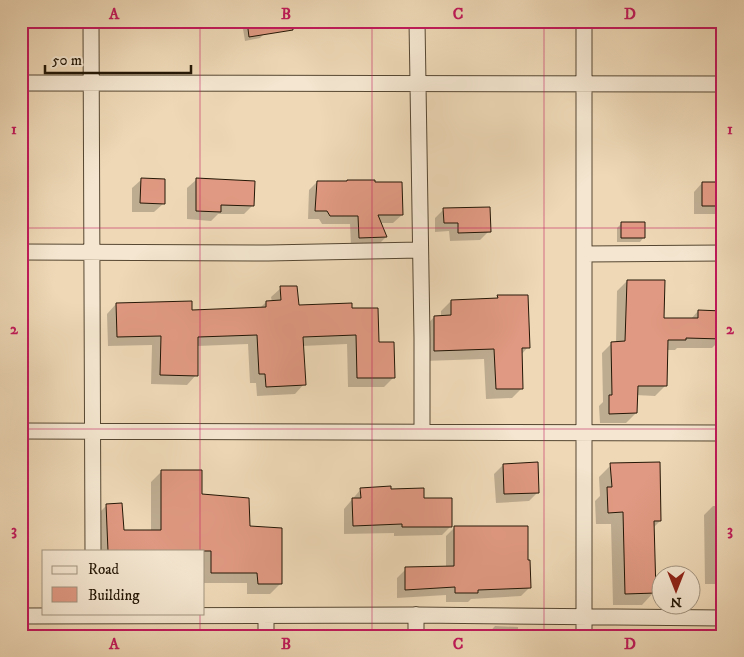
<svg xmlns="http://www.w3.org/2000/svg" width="744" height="657" font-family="'IM FELL DW Pica',serif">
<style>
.shadow{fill:#0003}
.building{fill:#e09982;stroke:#241706}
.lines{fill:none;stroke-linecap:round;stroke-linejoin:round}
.minor-casing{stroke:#564732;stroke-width:17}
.minor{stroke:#f4e6d0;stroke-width:15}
.grid{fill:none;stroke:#c2185b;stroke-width:1;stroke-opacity:0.55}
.neatline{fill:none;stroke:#c2185b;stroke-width:2}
.grid-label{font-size:16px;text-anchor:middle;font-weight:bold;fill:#c2185b}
</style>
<rect width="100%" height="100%" fill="#eed8b6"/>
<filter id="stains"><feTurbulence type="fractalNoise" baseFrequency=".004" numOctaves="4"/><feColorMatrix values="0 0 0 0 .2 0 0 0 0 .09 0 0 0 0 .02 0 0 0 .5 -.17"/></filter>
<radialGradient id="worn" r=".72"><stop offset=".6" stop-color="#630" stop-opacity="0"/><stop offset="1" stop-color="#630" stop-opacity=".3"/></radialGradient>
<path class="shadow" d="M245,21H257L264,34L260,38L245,41L242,23Z
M723,119V214H694V192L702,183H716V160L717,158L716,126Z
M141,180L163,204L154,212H132V188Z
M196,180L253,205L244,214H218L211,221L187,219V188Z
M317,182L402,215L393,223H380L386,237L378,245L351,246L350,224H322L319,219H308L309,190Z
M444,209L489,231L480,240L450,241L449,231L435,232V218Z
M621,224L644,237L640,242H617V228Z
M627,281L663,319H691L698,311L722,338L712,348H677L675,350H666L665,386L655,396L635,395L636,413L626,423H600L599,406L603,402L602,353L612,343H616L617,291Z
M281,288L298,306L350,310L378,344L394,377L384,387H348L347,344L302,346L304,384L295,394L257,396L256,383H250L248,344L197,346L196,375L187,385L151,384L152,345L108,346L107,314L116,304L191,312L259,309L266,302H272L271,297Z
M498,297L528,347L521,355L522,388L512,398L486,399L484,359L424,361V328L434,317H441V311L451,301L495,299Z
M503,465L538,492L529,501L496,503L494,474Z
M611,465L660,521L653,528L654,592L642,605H613L611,524H596L595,501L600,496L599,477Z
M162,471L248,527L281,583L270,594H247V583H204V551H97L96,516L106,506L123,531H151V482Z
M361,489L390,490L423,499L451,526L442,535L394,536V533L344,534V509Z
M713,506H723V584H705L704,515Z
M455,527L530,587L521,596L471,599L468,602H446V595L397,598V578L406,569L446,568V536Z
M495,626L518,627V636H486Z
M111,632H128V636H108Z"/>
<path class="building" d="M247,21H292L293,30L249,37Z
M141,178L165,179V204L140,203Z
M196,178L255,181L254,206L221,205V212L196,211Z
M347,180H375V182H402L403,215H378L387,237L359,238L358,216H330L327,211H315L317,181H347Z
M702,182H723V206H702Z
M490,207L491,232L458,233V223H444L443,208Z
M621,222H645V238H621Z
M627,280H665L664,318H698V310L723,311V339L686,338V340H668L667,386H638L637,413L609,414V395H612L611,342L625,341Z
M280,286H297L299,305L352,303V308H378L379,342H394L395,378H357L356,335L303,337L306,385L266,387L265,374H259L257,335L198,337V376L160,375L161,336L117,337L116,303L192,301V310L266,307V301L281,300Z
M497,295H528L530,348H522L523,389H496L494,349L434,351V316L451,315V300L498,298Z
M538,462L539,493L504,494L503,464Z
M660,462L661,521H654L656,593L625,594L623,512L608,513L607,487H612L610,463Z
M161,470H202V494L249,498L250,526L282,528V584H258L257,573H211V551H108L106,504L122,503L124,530H161Z
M391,486V489L424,488V498H452V527H402V524L353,526L352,498H361L360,488Z
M454,526H528V560H530L531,588L478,590V593H455V587L405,590V567L454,566Z"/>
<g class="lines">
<g class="minor-casing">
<path id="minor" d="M91,21L93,551
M417,21L422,338V432
M584,21V636
M21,83L723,84
M21,252L268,253L420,250
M584,254L723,253
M21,431L723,433
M416,615V636
M21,616L416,615L723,618
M266,616V636"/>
</g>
<use href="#minor" class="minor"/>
</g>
<path class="grid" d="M200,21V551M372,21V636M544,21V636M21,228H723M21,429H723M200,613V636"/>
<rect width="744" height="657" fill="none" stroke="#eed8b6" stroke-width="55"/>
<rect x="42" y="550" width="162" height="65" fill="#f4e6d0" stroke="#a1937f"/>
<rect x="52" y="566" width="25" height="8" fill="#f4e6d0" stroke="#a1937f"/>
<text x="88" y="574" font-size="15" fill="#241706">Road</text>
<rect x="52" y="587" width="25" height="15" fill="#e09982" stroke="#a1937f"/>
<text x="88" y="600" font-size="15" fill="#241706">Building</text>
<g transform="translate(676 590) rotate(180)"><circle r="24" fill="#f4e6d0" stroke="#a1937f"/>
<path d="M0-4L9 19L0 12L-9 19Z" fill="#8f2418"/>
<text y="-8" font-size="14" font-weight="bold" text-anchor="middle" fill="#241706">N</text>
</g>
<path d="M45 65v8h146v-8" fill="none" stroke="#241706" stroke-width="2.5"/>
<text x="52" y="65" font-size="15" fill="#241706" stroke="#f4e6d0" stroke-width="4" paint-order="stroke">50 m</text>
<rect x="28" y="28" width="688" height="602" class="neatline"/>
<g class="grid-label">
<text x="114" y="19">A</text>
<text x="286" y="19">B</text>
<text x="458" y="19">C</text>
<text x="630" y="19">D</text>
<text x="14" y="134">1</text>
<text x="730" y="134">1</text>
<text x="14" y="334">2</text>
<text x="730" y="334">2</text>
<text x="14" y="535">3</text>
<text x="730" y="535">3</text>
<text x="114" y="649">A</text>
<text x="286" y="649">B</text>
<text x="458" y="649">C</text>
<text x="630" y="649">D</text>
</g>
<rect width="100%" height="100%" filter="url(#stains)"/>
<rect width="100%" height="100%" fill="url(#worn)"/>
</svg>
